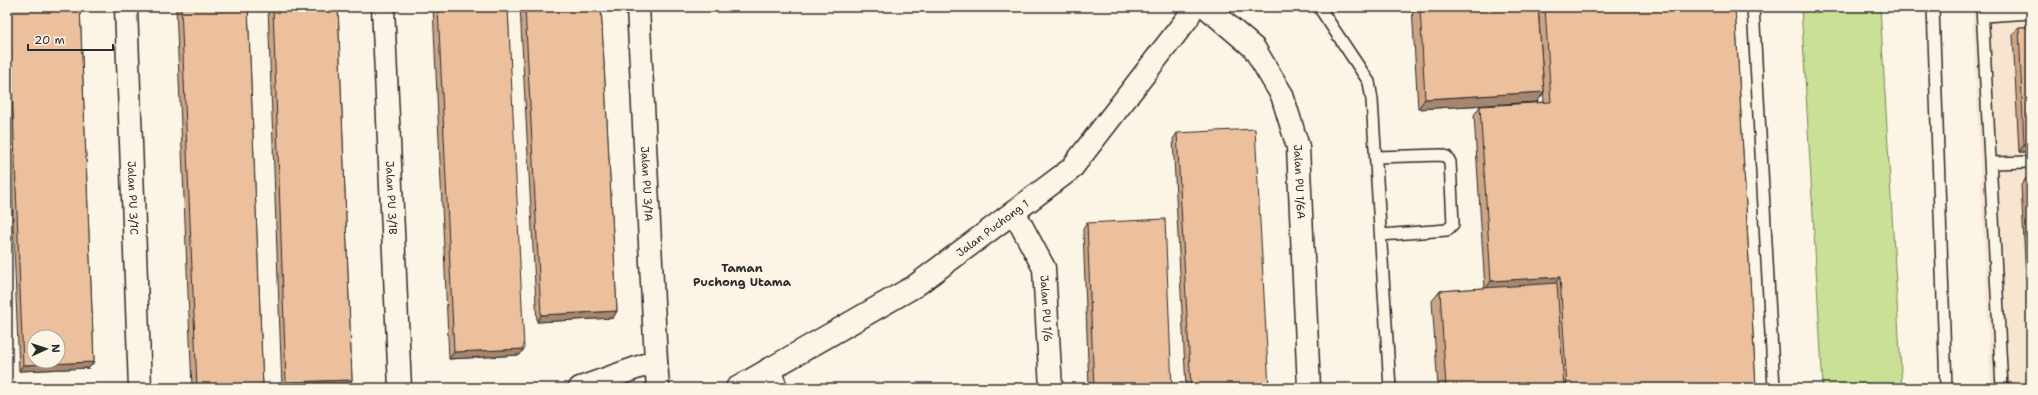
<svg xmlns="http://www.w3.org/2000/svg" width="2038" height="395" font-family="'Shantell Sans',sans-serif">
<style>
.built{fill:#f8e5cf}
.green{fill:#c9e095;stroke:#7a8660}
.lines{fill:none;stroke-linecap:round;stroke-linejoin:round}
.lane-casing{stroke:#2b2b2b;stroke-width:14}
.street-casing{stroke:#2b2b2b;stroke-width:25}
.secondary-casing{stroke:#2b2b2b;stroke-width:25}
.lane{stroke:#fcf5e5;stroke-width:11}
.street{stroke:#fcf5e5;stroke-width:22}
.secondary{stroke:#fcf5e5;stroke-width:22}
.wall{fill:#cca587;stroke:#2b2b2b}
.shaded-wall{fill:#a6866e;stroke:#2b2b2b}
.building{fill:#edc09d;stroke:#2b2b2b;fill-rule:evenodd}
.labels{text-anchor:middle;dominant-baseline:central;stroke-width:4;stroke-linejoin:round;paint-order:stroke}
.street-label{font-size:11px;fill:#2b2b2b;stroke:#fcf5e5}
.neighbourhood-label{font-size:12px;font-weight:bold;fill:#2b2b2b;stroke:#fcf5e5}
</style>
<rect width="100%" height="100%" fill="#fcf5e5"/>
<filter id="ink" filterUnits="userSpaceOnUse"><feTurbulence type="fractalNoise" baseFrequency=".025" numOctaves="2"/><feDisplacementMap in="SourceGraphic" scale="8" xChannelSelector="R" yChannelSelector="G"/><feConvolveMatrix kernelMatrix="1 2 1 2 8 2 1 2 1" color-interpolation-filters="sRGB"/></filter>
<g filter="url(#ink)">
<path class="built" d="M1972,7H2031V388H1991Z"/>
<path class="green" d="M1801,7H1880L1902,388H1823Z"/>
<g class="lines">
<g class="lane-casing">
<path id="lane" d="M1319,7L1369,82L1372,100L1390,388
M1753,7L1774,388
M1933,7L1946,388
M1982,7L2002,388
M1983,16L2031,13
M1376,157L1441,155L1447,157L1450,162L1453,224L1447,230L1381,235
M1991,163L2031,162"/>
</g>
<g class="street-casing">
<g id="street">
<path id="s1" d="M126,7L140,388"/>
<path id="s2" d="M383,7L400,388"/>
<path id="s3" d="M638,7L656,361"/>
<path id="s4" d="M1206,7L1254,48L1282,95L1298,147L1309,388"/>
<path id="s5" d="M1014,212L1044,268L1051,388"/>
<path d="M769,369L776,388"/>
<path d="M580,388L656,361L658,388"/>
</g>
</g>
<g class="secondary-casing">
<g id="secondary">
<path id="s6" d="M737,388L915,286L1071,169L1187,19L1193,7"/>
</g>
</g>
<use href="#lane" class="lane"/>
<use href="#street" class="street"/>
<use href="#secondary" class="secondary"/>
</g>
<path class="wall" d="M7,7H80L94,362L89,368L19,371L7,73Z
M176,7H248L263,388H192Z
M268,7H338L352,380L348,386L282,388Z
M433,7H508L520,355L449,359Z
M520,7H601L617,311L613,318L537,322Z
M1412,7H1538L1544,92L1537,102L1418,109Z
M1538,7H1735L1756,388H1438L1432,301L1440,291L1485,288L1474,115L1480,106L1544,102Z
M2019,27H2031V152H2019L2013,35Z
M1177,133L1269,388H1186L1173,139Z
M2027,177H2031V371L2021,185Z
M1087,223L1172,388H1089L1083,229Z"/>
<path class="shaded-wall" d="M1544,92L1537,102L1418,109L1425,99Z
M2024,144H2031V152H2019Z
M1560,277L1553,286L1485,290L1491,281Z
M617,311L613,318L537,322L541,315Z
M524,349L520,355L449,359L454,352Z
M94,362L89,368L19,371L23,365Z
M352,380L348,386L282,388L286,382Z"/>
<path class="building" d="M9,7H80L94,362L23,365ZM34,337H58V361H34Z
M181,7H248L263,388H197Z
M273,7H338L352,380L286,382Z
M438,7H508L524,349L454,352Z
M525,7H601L617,311L541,315Z
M1420,7H1538L1544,92L1425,99Z
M1545,7H1735L1756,388H1567L1560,277L1491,281L1480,106L1551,102Z
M2019,27H2031V144H2024Z
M1255,129L1269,388H1191L1177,133Z
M2027,177H2031V256Z
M1165,219L1172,388H1094L1087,223Z
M1557,283L1564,388H1446L1440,291Z
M1011,384V388H937V386Z"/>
</g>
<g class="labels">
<g class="street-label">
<text stroke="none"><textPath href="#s4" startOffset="207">Jalan PU 1/6A</textPath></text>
<text stroke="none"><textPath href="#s3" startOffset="177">Jalan PU 3/1A</textPath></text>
<text stroke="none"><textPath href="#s1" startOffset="191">Jalan PU 3/1C</textPath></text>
<text stroke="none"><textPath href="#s2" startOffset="191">Jalan PU 3/1B</textPath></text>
<text stroke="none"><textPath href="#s6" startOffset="302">Jalan Puchong 1</textPath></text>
<text stroke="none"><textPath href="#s5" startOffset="104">Jalan PU 1/6</textPath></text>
</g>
<g class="neighbourhood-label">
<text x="742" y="268">Taman<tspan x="742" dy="14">Puchong Utama</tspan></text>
</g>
</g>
<rect width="2038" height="395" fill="none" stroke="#fcf5e5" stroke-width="24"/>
<rect x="12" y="12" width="2014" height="371" fill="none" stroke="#2b2b2b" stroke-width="1.5" filter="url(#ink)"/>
<g transform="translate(46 349) rotate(87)"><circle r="19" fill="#fcf5e5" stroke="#a8a49b"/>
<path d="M0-3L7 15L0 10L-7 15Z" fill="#2b2b2b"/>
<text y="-6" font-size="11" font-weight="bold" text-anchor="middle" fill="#2b2b2b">N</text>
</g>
<path d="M28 44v6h85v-6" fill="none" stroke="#2b2b2b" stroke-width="2"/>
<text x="34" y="44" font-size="12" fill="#2b2b2b" stroke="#fcf5e5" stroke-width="3" paint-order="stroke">20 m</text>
</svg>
